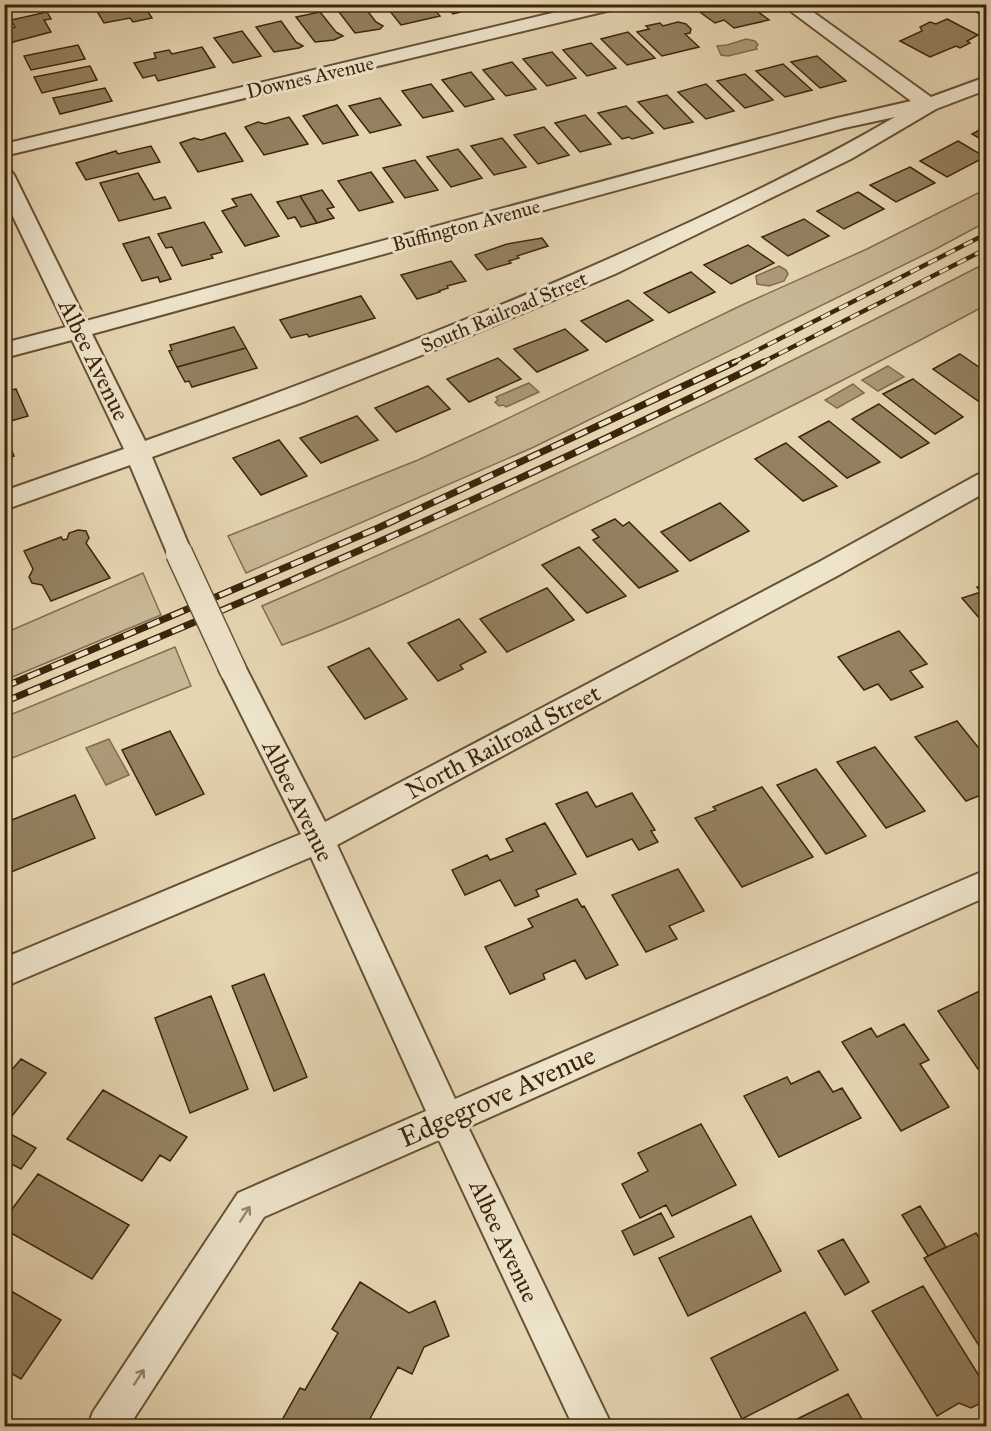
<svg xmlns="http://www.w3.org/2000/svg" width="991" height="1431" font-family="'IM FELL Great Primer',serif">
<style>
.green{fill:#c8b795;stroke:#826e50;stroke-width:1.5}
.water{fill:#ac9978;stroke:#806b4c;stroke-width:1.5}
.building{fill:#948161;stroke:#3d250a;stroke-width:1.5}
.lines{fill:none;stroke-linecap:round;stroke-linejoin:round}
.street-casing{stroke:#675134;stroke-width:4}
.street{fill:#eee4cc;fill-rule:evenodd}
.rail-far1-casing{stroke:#3d250a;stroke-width:4.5}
.rail-casing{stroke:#3d250a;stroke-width:7}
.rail-far1{stroke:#eee4cc;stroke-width:3;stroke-dasharray:10;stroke-linecap:butt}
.rail{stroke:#eee4cc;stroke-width:4.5;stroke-dasharray:13;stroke-linecap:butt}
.street-bridge-casing{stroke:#675134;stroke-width:29;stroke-linecap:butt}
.street-bridge{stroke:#eee4cc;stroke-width:26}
.oneway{stroke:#96846b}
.labels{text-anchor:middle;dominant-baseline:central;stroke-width:6;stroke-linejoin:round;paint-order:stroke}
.far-street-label{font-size:20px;fill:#3d250a;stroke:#eee4cc}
.street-label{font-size:24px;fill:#3d250a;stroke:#eee4cc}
.near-street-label{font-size:28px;fill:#3d250a;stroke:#eee4cc}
</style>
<rect width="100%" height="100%" fill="#e5d5b1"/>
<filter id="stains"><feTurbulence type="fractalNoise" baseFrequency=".00333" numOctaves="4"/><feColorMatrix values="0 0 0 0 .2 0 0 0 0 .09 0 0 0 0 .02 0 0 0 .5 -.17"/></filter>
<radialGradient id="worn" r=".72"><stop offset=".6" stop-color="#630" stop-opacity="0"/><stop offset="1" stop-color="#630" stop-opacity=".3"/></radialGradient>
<path class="green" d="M986,189V222L934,250L534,447L246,573L228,536L418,460L492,426L742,305L867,249Z
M986,263V305C851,378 714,445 576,512C479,559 383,608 282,645L262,606C508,500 748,385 986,263Z
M143,573L161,615L5,680V633Z
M175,647L191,686L5,761V717Z"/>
<path class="water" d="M746,39L755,41L758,45L756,47L757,49L728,56L721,55L717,46L727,45Z
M779,266L786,270L788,274L784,281L769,286L757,284L756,276Z
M888,366L904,377L878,391L862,380Z
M529,383L539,392L506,407L503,405L499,406L495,402L498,400L496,397Z
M853,384L864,393L837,408L825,400Z
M109,739L129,775L106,785L86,748Z"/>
<path class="building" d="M110,4H143L152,18L133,22L130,18L104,23L95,8Z
M352,4H362L376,22L383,26L380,29L355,33L336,8Z
M430,4L440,16L401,25L385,5Z
M445,4H488V5L453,14Z
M724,4H748L769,20L734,28L724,20L715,23L701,13Z
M976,4H986V17L968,8Z
M47,12L51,19L44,20L51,32L9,43L4,31L15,27L11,20Z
M320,12L336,32L343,36L334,40L315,42L296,17Z
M947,19L978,35L967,41L970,43L960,48L956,46L930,57L900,41L922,31L920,27L930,22L936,24Z
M281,21L296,42L303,46L299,48L274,52L256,27Z
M678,22L686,24L691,29L690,33L685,34L699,47L662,56L637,32L649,29L646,26L660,23L663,26Z
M242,31L261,56L233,63L214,38Z
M628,32L655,58L627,65L601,39Z
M591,43L616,68L587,76L563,50Z
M78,45L85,59L31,70L24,56Z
M202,47L215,67L158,81L155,75L143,78L134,63L156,58L154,53L169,50L172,54Z
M552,52L576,78L547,86L523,59Z
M817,56L846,81L820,88L791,62Z
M512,62L536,89L506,96L483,70Z
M783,64L812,90L785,97L756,71Z
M90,66L97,80L42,93L34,77Z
M471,72L494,99L465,107L442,80Z
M745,74L773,100L745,108L717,81Z
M431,84L453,111L423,118L402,91Z
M706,84L734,111L706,119L678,92Z
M105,88L112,101L60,114L53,98Z
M667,95L693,122L664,129L638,102Z
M380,98L401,125L370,133L349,106Z
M337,105L358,135L323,144L303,116Z
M626,106L653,133L632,139L629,137L622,139L598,113Z
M585,115L611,144L580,152L555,123Z
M289,117L308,144L264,155L245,127L258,122L265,124Z
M986,126V142L972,134L976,132Z
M544,127L569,155L538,164L514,135Z
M225,133L243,161L198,172L180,143L194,138L201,140Z
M502,138L526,167L494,175L471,146Z
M958,141L985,157L947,177L920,161Z
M151,146L160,162L86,180L76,163L116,151L118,154Z
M458,149L482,178L451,187L427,157Z
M415,160L438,190L405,198L383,168Z
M910,167L935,183L896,202L870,185Z
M371,172L393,202L359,211L338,181Z
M138,173L154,200L165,197L171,208L119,221L100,183Z
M322,190L334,207L327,209L334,218L317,223L300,196Z
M858,192L884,209L844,229L817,211Z
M251,194L279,236L245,246L222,211L237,206L232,199Z
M300,196L317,223L301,227L295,217L288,219L277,202Z
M804,219L829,236L788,256L762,237Z
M204,222L222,252L211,255L213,258L182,266L172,247L166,248L158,234Z
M149,237L171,279L160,282L158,277L142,281L123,244Z
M542,238L548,246L517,256L519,258L509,261L511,263L487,270L475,255L507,244Z
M748,245L774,263L731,284L704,265Z
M451,261L466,281L447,286L448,288L439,291L440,292L417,299L401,275Z
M691,272L715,292L669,313L644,293Z
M361,296L375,318L309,337L307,334L291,338L280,320Z
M628,300L653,320L606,342L581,321Z
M234,327L246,348L177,367L169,351L172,350L170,345Z
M565,329L588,350L537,372L514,349Z
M246,348L257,368L192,387L189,381L185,382L177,367Z
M960,354L986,372V400L981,403L933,369Z
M498,358L521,379L469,402L447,379Z
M913,379L963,417L935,434L883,394Z
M428,386L450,409L396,432L375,408Z
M16,389L28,416L4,423V392Z
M879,404L929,443L901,458L852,419Z
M357,416L378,440L321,463L300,438Z
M829,421L880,462L847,478L799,437Z
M4,432L14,456L4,459Z
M279,440L307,476L261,495L233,458Z
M786,443L837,486L803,501L755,459Z
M720,503L749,531L690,561L661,532Z
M615,519L623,526L629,522L678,571L639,588L593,540L599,537L592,530Z
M78,530L86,531L89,538L86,543L110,578L51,601L42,585L32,583L29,577L33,569L24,551L61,537L63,540L67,539L69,533Z
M579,547L626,596L587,613L542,565Z
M986,584V626L962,598L981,592L977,587Z
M547,588L574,620L507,652L480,619Z
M459,619L486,652L460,665L463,669L438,681L408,643Z
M899,631L927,664L910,671L923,687L891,700L878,684L864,690L838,657Z
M369,648L407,699L365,719L328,667Z
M957,721L986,757V793L966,801L915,737Z
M170,731L204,794L156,815L122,750Z
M875,747L925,811L886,828L837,762Z
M816,769L866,836L826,854L777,785Z
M762,787L813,857L742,887L695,818L716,810L713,807Z
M587,792L596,807L632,793L655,830L651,831L658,842L639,850L632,839L587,857L556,804Z
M75,795L95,838L4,875V823Z
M545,823L576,874L536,890L539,896L515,906L500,880L465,895L452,870L487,855L490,860L513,851L506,839Z
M678,869L704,911L669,926L677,939L646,952L612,895Z
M577,899L582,907L584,906L618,965L586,979L575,960L543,974L545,979L510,994L485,947L533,927L528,919Z
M264,974L307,1077L274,1091L232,986Z
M986,988V1065L978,1069L938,1011Z
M211,996L248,1089L190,1113L155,1018Z
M904,1024L929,1060L920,1064L949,1107L901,1131L842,1042L871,1028L877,1037Z
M21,1059L46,1073L4,1126V1079Z
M819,1071L833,1092L842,1088L861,1118L779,1157L744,1096L787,1077L791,1084Z
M103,1090L187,1137L170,1161L160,1155L142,1181L67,1139Z
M701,1124L736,1185L672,1216L666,1205L640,1218L622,1184L648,1171L638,1153Z
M5,1131L36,1148L21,1169L4,1160Z
M38,1174L129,1225L92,1279L4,1229V1220Z
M920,1206L946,1247L928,1256L902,1215Z
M661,1213L674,1237L634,1255L622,1231Z
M751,1216L781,1271L688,1316L659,1258Z
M976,1233L986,1249V1357L924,1258Z
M843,1239L869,1282L845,1295L818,1251Z
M360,1282L409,1313L435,1301L449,1336L424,1347L412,1374L398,1367L366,1426H292L282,1420L300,1388L305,1390L338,1333L332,1329Z
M923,1286L986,1387L985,1401L971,1408L959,1403L937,1416L872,1311Z
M4,1287L61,1320L21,1379L4,1369Z
M805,1312L838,1370L742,1419L711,1358Z
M848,1394L866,1426H783Z"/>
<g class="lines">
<g class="street-casing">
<path id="street" d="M590,4H624L615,9L4,156V144Z
M781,4H802L931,97L986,77V90L936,109L851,159L615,274L457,341L306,401L152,457L192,553L188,560L179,562L170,560L130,465L4,510V491L124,449L72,340L4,358V343L66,327L4,198V169L11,171L14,175L86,321L833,119L911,101ZM895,117C821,160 745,197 668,232C497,311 322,378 145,441L92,334L844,128Z
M986,472V492L837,576L337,845L455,1099L986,870V897L468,1127L612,1426H573L439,1140L264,1217L129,1426H88L93,1412L238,1193L426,1111L311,857L4,987V958L301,834L219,670L223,662L233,659L243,662L325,822L819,562L977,475Z"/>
</g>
<use href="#street" class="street"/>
<g class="rail-far1-casing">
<path id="rail-far1" d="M732,363L986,234
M761,363L986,249"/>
</g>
<g class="rail-casing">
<path id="rail" d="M4,687L378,528L735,362
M4,702C261,596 515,485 764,362"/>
</g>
<use href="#rail-far1" class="rail-far1"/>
<use href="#rail" class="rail"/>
<g class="street-bridge-casing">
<path id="street-bridge" d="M179,553L233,670"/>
</g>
<use href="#street-bridge" class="street-bridge"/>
</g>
<defs><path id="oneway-shaft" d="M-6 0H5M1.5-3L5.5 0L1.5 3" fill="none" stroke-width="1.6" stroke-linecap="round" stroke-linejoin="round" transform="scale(1.5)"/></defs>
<g class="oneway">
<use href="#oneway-shaft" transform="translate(245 1214) rotate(-57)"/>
<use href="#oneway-shaft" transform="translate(139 1377) rotate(-57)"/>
</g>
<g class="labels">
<g class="far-street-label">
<text transform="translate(310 77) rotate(-13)">Downes Avenue</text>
<text transform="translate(466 225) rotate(-15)">Buffington Avenue</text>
<text transform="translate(504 312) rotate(-23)">South Railroad Street</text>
</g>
<g class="street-label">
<text transform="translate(94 360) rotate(64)">Albee Avenue</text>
<text transform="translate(503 742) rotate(-28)">North Railroad Street</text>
<text transform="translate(298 801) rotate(64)">Albee Avenue</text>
<text transform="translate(504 1241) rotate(65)">Albee Avenue</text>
</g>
<g class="near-street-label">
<text transform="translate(497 1096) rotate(-24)">Edgegrove Avenue</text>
</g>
</g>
<rect width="991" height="1431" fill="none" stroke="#e5d5b1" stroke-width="24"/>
<rect x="6" y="6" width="979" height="1419" fill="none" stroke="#3d250a" stroke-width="3"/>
<rect x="12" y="12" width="967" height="1407" fill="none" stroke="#3d250a" stroke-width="1.5"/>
<rect width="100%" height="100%" filter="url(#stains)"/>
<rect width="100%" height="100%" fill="url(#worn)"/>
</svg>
